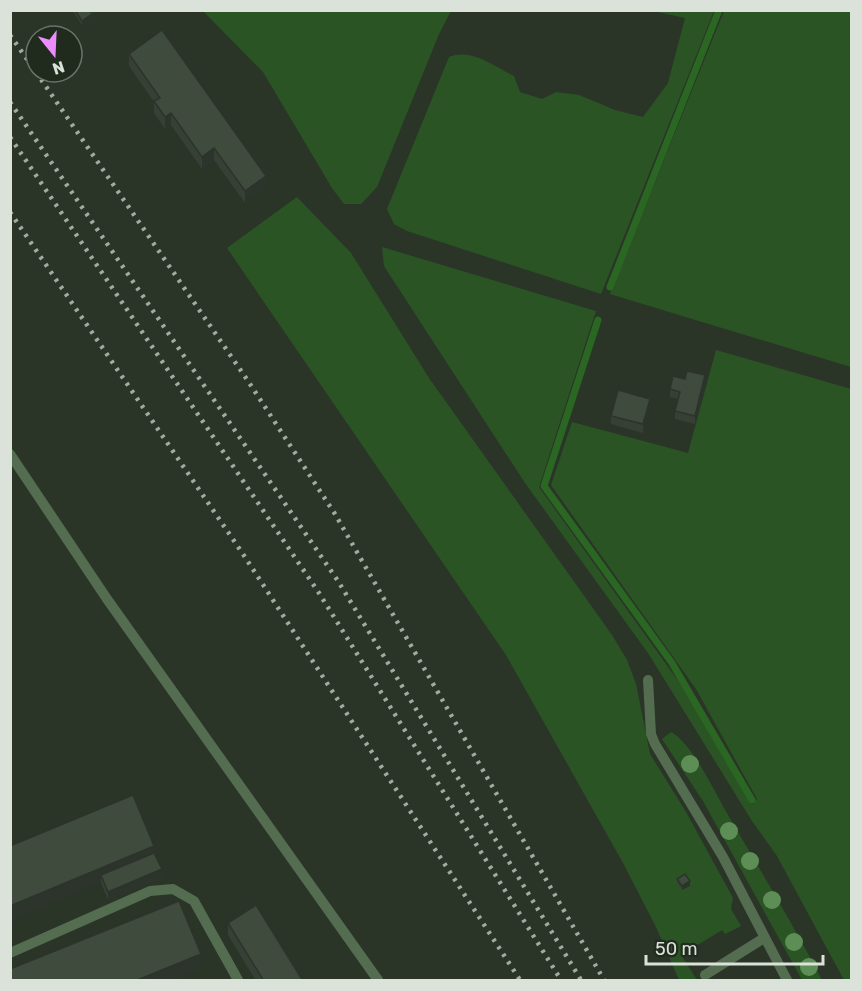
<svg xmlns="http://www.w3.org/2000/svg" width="862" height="991" font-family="Rubik,sans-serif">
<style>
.green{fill:#2b5425}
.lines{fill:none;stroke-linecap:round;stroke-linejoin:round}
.stream{stroke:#2a6722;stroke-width:7}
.service{stroke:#546d50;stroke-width:10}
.rail{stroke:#a3aba1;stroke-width:4.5;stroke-dasharray:3 6;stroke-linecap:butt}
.tree{fill:#5c8e55}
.wall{fill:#364034}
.shaded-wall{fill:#2c342b}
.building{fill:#3f4b3d;stroke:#2c342b;stroke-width:1.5}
</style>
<rect width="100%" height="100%" fill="#2a3528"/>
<path class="green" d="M203,11H451L439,34L377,187L361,204H344L332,188L263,72Z
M653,11H714L601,294L407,231L394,224L387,209L449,57C472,48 493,66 514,76L520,92L542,99L556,92L579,95L615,110L643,117L668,83L685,18Z
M724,11H851V367L610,294Z
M297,197L351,253L429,378L612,635L627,660L636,684L650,754L686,812L733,898L731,909L741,926L725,934L722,930L681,955L697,980H679L656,927L623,863L506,655L227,248Z
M382,247L596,311L539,487L702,714L752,805L757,799L696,689L551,485L572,422L688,453L716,350L851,389V980H844L777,856L752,821L648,653L525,483L384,266Z
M671,732C693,744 715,793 728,815C760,870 793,924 822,980H802L703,801L662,739Z"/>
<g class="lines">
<path class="stream" d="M610,287L719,10
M598,320L544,486L672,663L752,800"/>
<path class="service" d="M10,454L107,599L378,980
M648,680L651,734L655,744L723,857L787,980
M10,953L150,891L173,889L194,901L238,980
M705,975L764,938"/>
<path class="rail" d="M10,35L36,72
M36,72L248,381L335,514L604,980
M10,102L338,581L581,980
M10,137L319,593L561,980
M10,212L245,557L520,980"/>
</g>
<g class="tree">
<circle cx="690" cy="764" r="9"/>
<circle cx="729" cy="831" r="9"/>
<circle cx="750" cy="861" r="9"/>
<circle cx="772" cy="900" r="9"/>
<circle cx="794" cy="942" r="9"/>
<circle cx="809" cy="967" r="9"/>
</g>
<path class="wall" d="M72,10H97L92,14V18L82,25Z
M129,54L266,188L245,203L214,160L202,169L171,125L165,129L154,113V102L129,66Z
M705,383L695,424L675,419V411L678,399L670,397V389Z
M650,408L643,433L611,424V416Z
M10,846L154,853L162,878L108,900L101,883Z
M677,879L690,886L682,890L677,883Z
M228,923L303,981H256L228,935Z"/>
<path class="shaded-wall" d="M92,14V18L82,25V21Z
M171,113V125L165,129V117Z
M214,148V160L202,169V157Z
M266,176V188L245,203V191Z
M705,375V383L695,424V416Z
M650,399V408L643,433V424Z
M154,846V861L101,875V883L10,921V906Z
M162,869V878L108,900V892Z
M690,881V886L682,890V886Z
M201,954V969L173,981H135Z"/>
<path class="building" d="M75,10H91L90,11L92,14L82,21Z
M162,30L266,176L245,191L214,148L202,157L171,113L165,117L154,101L160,98L129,54Z
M687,371L705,375L695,416L675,411L680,392L670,389L673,376L685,379Z
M618,390L650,399L643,424L611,416Z
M133,795L154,846L10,906V846Z
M154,853L162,869L108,892L101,875Z
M685,874L690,881L682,886L677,879Z
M179,901L201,954L135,981H10V969Z
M256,905L303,981H264L228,923Z"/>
<rect width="862" height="991" fill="none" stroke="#dbe2da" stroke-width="24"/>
<g transform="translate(54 54) rotate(162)"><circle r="28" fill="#202b1e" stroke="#6b7469" stroke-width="1.5"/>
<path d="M0-4.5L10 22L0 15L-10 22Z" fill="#eb8dfc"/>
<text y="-9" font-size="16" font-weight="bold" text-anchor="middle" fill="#dbe2da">N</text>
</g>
<path d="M646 955v9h177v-9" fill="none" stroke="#dbe2da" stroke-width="3"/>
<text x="655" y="955" font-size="18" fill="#dbe2da" stroke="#202b1e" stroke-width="4.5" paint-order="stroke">50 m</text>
</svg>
